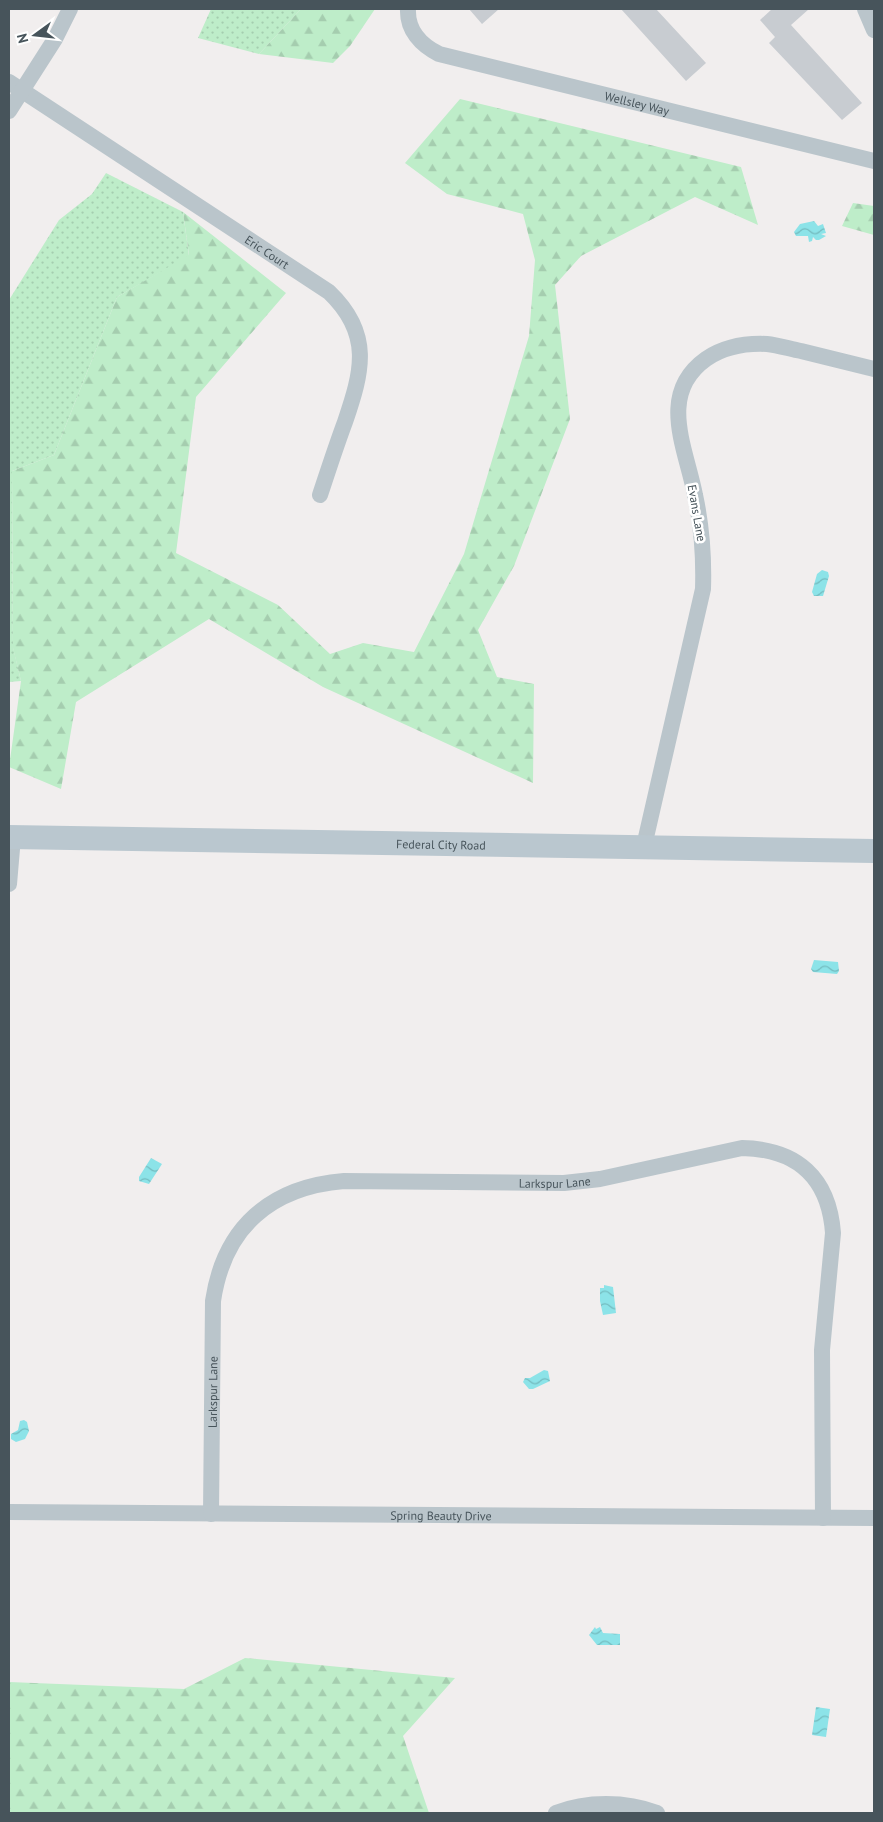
<svg xmlns="http://www.w3.org/2000/svg" width="883" height="1822" font-family="'PT Sans',sans-serif">
<style>
.grass{fill:url(#grass-dots)}
.forest{fill:url(#forest-firs)}
.water{fill:url(#water-waves)}
.building{fill:#c8ccd1}
.lines{fill:none;stroke-linecap:round;stroke-linejoin:round}
.street{stroke:#bac5cb;stroke-width:16}
.secondary{stroke:#bac7cf;stroke-width:24}
.labels{text-anchor:middle;dominant-baseline:central;stroke-width:5;stroke-linejoin:round;paint-order:stroke}
.street-label{font-size:12px;fill:#47545b;stroke:#fff}
</style>
<defs>
<pattern id="grass-dots" width="8" height="8" patternUnits="userSpaceOnUse" patternTransform="scale(1.25)"><rect width="8" height="8" fill="#beedc9"/><path d="M2 2h.1M6 6h.1" fill="none" stroke="#a5cdaf" stroke-width="1.8" stroke-linecap="round"/></pattern>
<pattern id="forest-firs" width="22" height="20" patternUnits="userSpaceOnUse" patternTransform="scale(1.25)"><rect width="22" height="20" fill="#beedc9"/><path d="M5 1l3.5 6h-7zM16 11l3.5 6h-7z" fill="#a5cdaf"/></pattern>
<pattern id="water-waves" width="16" height="10" patternUnits="userSpaceOnUse" patternTransform="scale(1.25)"><rect width="16" height="10" fill="#8ce3e8"/><path d="M0 5q4-4 8 0t8 0" fill="none" stroke="#74bbbf"/></pattern>
</defs>
<rect width="100%" height="100%" fill="#f1eeee"/>
<path class="grass" d="M211,9H301L259,54L198,38Z
M106,173L183,212L189,256L117,297L54,455L12,471L13,647L21,681L9,682V300L59,220L92,194Z"/>
<path class="forest" d="M301,9H375L350,46L333,63L259,54Z
M460,99L741,167L758,225L695,197L581,256L555,285L570,419L514,566L478,630L497,677L534,684L533,783L323,687L209,619L76,702L61,789L9,767L21,681L13,648L12,471L54,455L117,297L189,255L183,212L286,293L196,397L176,553L278,605L330,654L363,643L414,652L464,554L529,336L535,260L523,214L447,194L405,163Z
M853,203L874,206V235L842,226Z
M245,1658L455,1678L403,1736L429,1813H9V1682L184,1689Z"/>
<path class="water" d="M814,221L818,226L823,224L826,233L821,234L826,236L819,240H816L813,237L812,241L809,242L808,236H796L794,232L800,224Z
M822,570L828,572L829,576L823,596H814L812,592L817,574Z
M814,960L838,962L839,971L837,974L813,972L811,969Z
M151,1158L162,1164L149,1184L139,1181V1177Z
M604,1285L613,1287L616,1313L603,1315L600,1301V1288H604Z
M544,1370L548,1371L550,1381L533,1389H529L523,1382L525,1378H530Z
M24,1420L27,1422L29,1431L25,1439L16,1442L11,1439V1434L18,1430L20,1421Z
M595,1627L596,1629L600,1627L603,1633L620,1634V1645H597L589,1635Z
M816,1707L830,1709L826,1737L812,1735Z"/>
<path class="building" d="M469,9H499L482,24Z
M621,9H656L706,63L686,81Z
M772,9H809L791,25L862,103L842,120L769,43L775,37L760,20Z"/>
<g class="lines">
<g class="street">
<path id="s1" d="M408,9C407,30 421,45 439,54L874,161"/>
<path d="M865,9L874,30"/>
<path id="s2" d="M9,82L329,292C373,334 362,372 345,422C336,446 328,471 320,495"/>
<path d="M9,111L55,39L70,9"/>
<path d="M644,846L703,589C704,557 702,527 695,495C686,448 657,394 706,359C725,346 745,343 767,344C778,345 790,349 801,351C825,357 850,363 874,369"/>
<path d="M9,884L13,837"/>
<path id="s3" d="M9,1512L874,1518"/>
<path id="s4" d="M211,1514L213,1301C224,1227 271,1187 344,1181L564,1183L600,1179L742,1148C797,1149 829,1178 833,1233L822,1350L823,1518"/>
<path d="M556,1813C586,1801 626,1801 657,1813"/>
</g>
<path class="secondary" id="s5" d="M9,837L874,851"/>
</g>
<g class="labels">
<g class="street-label">
<text stroke="none"><textPath href="#s1" startOffset="262">Wellsley Way</textPath></text>
<text stroke="none"><textPath href="#s2" startOffset="309">Eric Court</textPath></text>
<text transform="translate(697 513) rotate(80)">Evans Lane</text>
<text stroke="none"><textPath href="#s5" startOffset="432">Federal City Road</textPath></text>
<text stroke="none"><textPath href="#s4" startOffset="618">Larkspur Lane</textPath></text>
<text stroke="none"><textPath href="#s4" startOffset="122">Larkspur Lane</textPath></text>
<text stroke="none"><textPath href="#s3" startOffset="432">Spring Beauty Drive</textPath></text>
</g>
</g>
<rect width="883" height="1822" fill="none" stroke="#47545b" stroke-width="20"/>
<g transform="translate(35 35) rotate(255)" stroke="#ffffff" stroke-width="4" paint-order="stroke">
<path d="M0-4L9 19L0 12L-9 19Z" fill="#47545b"/>
<text y="-8" font-size="14" font-weight="bold" text-anchor="middle" fill="#47545b">N</text>
</g>
</svg>
